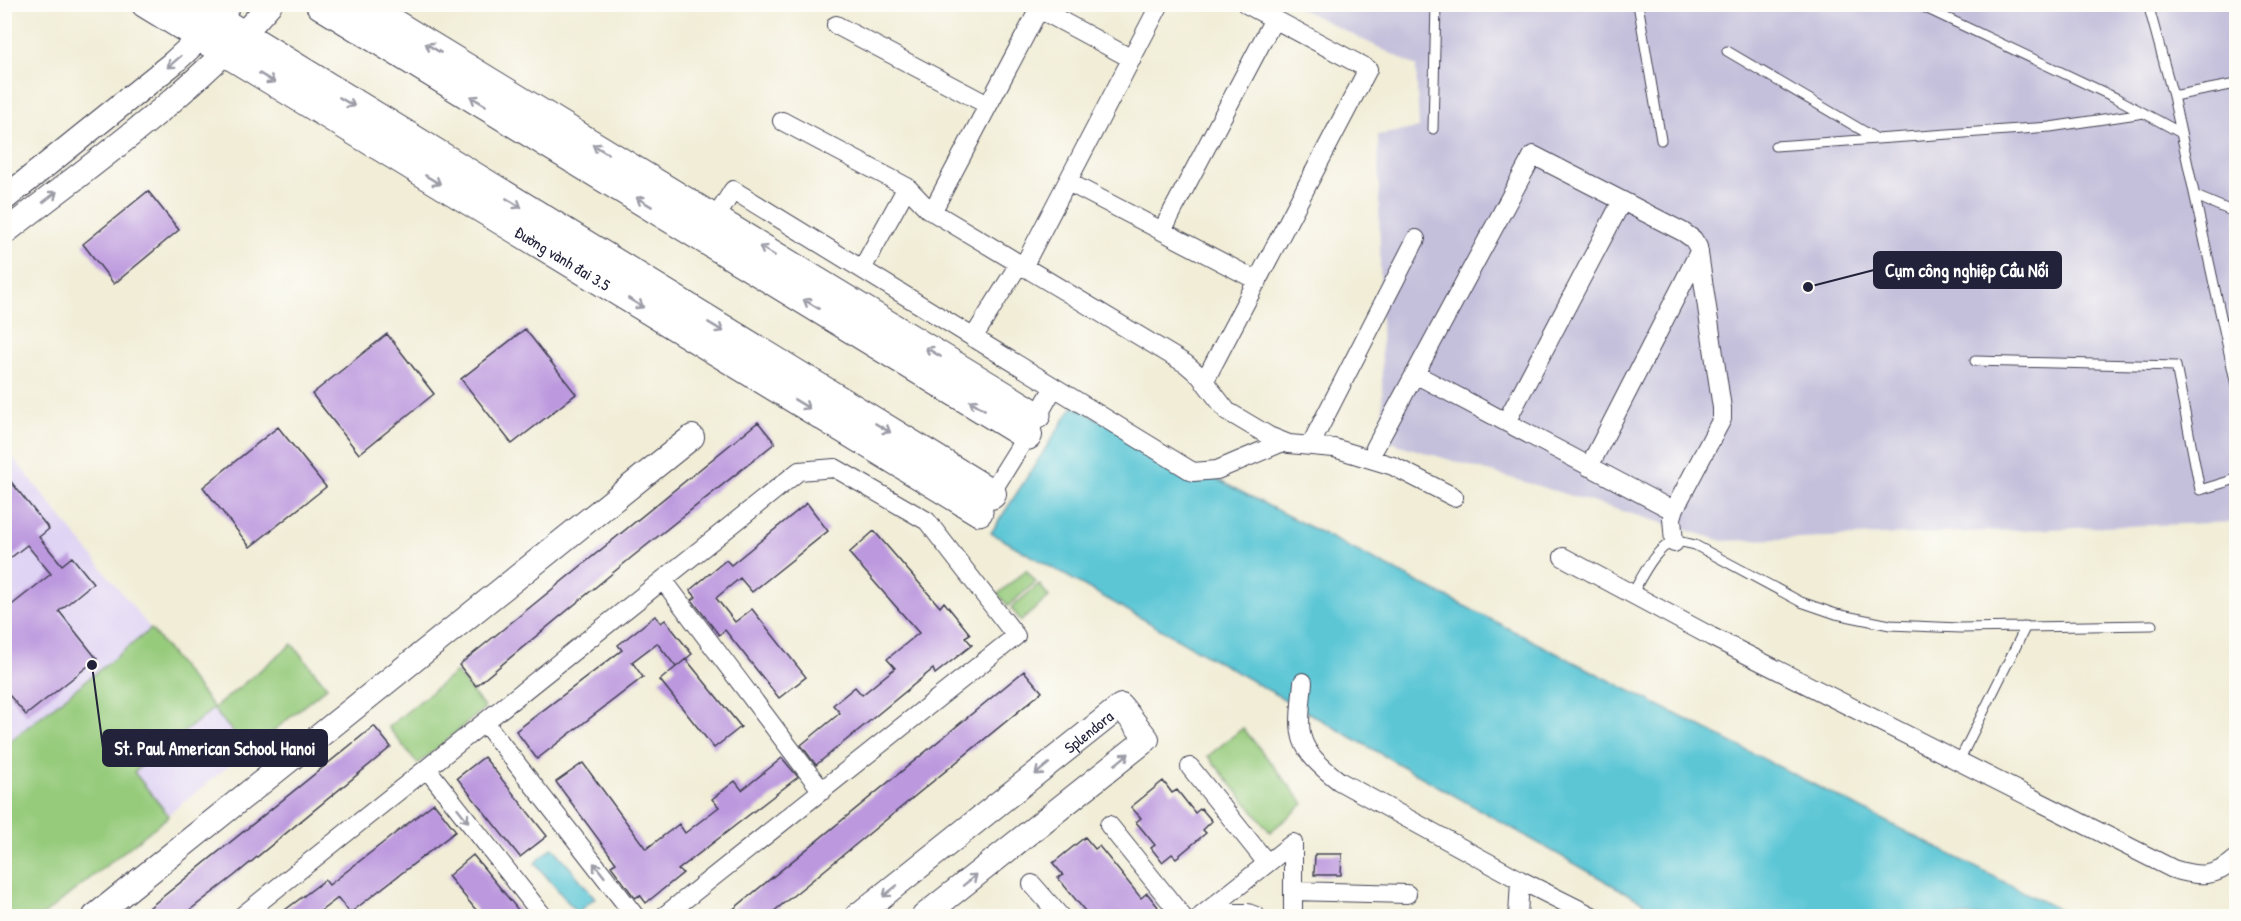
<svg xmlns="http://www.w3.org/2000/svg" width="2241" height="921" font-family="'Patrick Hand',sans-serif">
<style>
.built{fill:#e0d4f4}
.industrial{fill:#c4c0db}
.green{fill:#96cb7c;stroke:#5c765c;stroke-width:1.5}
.water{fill:#5bc6d5;stroke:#3e7488;stroke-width:1.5}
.building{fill:#bc98de}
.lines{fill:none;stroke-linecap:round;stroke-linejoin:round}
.service-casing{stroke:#414052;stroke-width:11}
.minor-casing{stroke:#414052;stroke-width:20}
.tertiary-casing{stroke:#414052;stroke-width:26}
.secondary-casing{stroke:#414052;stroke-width:29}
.primary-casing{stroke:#414052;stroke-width:32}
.service{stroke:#fff;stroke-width:9}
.minor{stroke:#fff;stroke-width:18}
.tertiary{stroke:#fff;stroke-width:24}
.secondary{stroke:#fff;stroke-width:27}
.primary{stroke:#fff;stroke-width:30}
.oneway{stroke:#9c9ca7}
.labels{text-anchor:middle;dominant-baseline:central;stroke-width:5;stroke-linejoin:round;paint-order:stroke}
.street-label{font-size:16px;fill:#22223b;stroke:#fdfcf7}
.leader{fill:none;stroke:#22223b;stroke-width:2}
.callout-dot{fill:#22223b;stroke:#fdfcf7;stroke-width:2}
.callout{fill:#22223b;stroke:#22223b;stroke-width:2}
.callout-label{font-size:18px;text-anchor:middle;font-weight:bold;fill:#fff}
</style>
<rect width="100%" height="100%" fill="#fdfcf7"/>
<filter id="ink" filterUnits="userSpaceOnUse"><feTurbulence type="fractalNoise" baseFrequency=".0167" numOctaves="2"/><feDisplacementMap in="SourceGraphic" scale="12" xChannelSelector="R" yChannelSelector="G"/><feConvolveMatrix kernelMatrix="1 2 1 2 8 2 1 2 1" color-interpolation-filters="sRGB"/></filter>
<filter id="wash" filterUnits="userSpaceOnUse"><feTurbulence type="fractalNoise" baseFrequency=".008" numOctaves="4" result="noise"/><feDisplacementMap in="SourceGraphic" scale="24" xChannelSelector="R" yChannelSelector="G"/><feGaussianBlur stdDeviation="1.35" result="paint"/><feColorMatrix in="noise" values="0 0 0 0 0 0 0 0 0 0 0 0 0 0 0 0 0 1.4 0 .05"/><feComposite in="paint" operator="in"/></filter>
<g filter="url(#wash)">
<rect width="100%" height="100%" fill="#f1edd7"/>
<path class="built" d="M4,446L214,708L292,644L327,687L42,916H5Z"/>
<path class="industrial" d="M1293,5H2236V522L1723,541L1383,440L1378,135L1419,128L1416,66Z"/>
<path class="green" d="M1026,570L1036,582L1008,606L998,594Z
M1039,584L1049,597L1021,621L1011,608Z
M151,629L214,708L292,644L327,687L249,751L213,709L134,772L169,816L42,916H5V745Z
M456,672L485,708L418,764L388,727Z
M1243,728L1304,804L1270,832L1208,756Z"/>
<path class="water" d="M1073,406L2071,916H1667L991,533Z
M553,847L595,898L577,913L535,863Z"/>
<g id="blocks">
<path class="building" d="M148,191L179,230L114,284L83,244Z
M525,329L576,394L512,444L461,379Z
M387,334L434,394L359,454L312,394Z
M758,422L775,443L632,557L476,686L459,665Z
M278,427L326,487L250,547L203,487Z
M4,473L49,529L39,537L62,565L72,557L93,583L59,611L97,659L26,715L4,689V611L51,574L27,545L4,563Z
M807,503L828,531L752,592L740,578L716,598L735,622L752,609L806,677L779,698L725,630L719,635L692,600L696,597L690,590L726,560L731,565Z
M874,531L940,607L944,602L970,634L965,637L972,645L935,674L933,669L816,765L801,745L840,713L833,705L855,687L862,695L895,668L887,659L919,633L849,553Z
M655,616L661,623L665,620L692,654L676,667L657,643L632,662L643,677L537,759L516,731L622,650L618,645Z
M686,659L741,727L714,748L660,680Z
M1024,671L1042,692L821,873L768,916H725Z
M374,726L391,747L234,876L182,916H139Z
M484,757L547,836L520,857L457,778Z
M782,758L798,777L678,870L683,873L646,903L640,895L635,898L611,866L616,863L556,782L583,763L646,849L679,824L685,833L719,807L712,799L735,781L742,790Z
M1163,781L1172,793L1177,790L1195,813L1201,808L1212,821L1203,830L1206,833L1176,858L1172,854L1162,862L1151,848L1155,845L1136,822L1141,818L1131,807Z
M434,803L456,831L350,913L338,898L314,916H277L325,880L329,885Z
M1085,837L1095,849L1099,846L1141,898L1147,893L1158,907L1147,916H1089L1058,878L1063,875L1053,863Z
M1315,854H1342L1341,875H1314Z
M473,855L497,884L523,916H481L448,876Z"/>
</g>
</g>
<g filter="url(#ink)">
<use href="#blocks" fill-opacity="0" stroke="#414052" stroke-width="1.5"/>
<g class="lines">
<g class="service-casing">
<path id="service" d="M1638,4L1661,140
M1917,4L2116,98L2181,133L2236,385
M2148,4L2173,96L2181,133
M1727,51L1877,139
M2173,96L2236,84
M1433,129L1436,4
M1775,146L2050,127L2144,113
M2196,196L2236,213
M1975,361L2176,366L2200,490L2236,479
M1632,594C1641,579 1656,545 1675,542C1681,541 1689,544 1695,545L1801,602L1836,614L1890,625L1960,628L2152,625
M1959,761L2026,626"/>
</g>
<g class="minor-casing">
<path id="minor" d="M1030,4L1132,59
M836,25L988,105
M782,121L907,187L928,209L1186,364L1200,376L1227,411L1269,436L1289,444L1334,448L1393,466L1454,497
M1068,182L1258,281
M932,212L1039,9
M715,219L733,190L1054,387
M1162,231L1274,19
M1023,267L1160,4
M862,269L907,187
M973,338L1019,264
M1415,374L1674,511
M1204,382L1368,69L1246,4
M1506,422L1622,201
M1310,446L1416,239
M1375,448L1533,155L1683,232L1693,239L1698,247L1722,408V419L1675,508L1672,518L1674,543
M1589,467L1699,252
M986,501L1027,435L1054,387L1193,472L1217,470L1283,442
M1563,557L1712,637L2173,869C2199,877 2215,878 2236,859
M663,580L822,791
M1303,682C1298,736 1294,746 1339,781L1520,880L1592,916
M485,723L635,916
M1190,767L1267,863
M427,769L543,916
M1109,825L1182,916
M1032,884L1060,916
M1293,891L1407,894
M1205,913H1248L1256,916
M242,916L799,471L835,468L927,521L1016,636L664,916
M1201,916L1293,843
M1293,916V843
M1518,916L1520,880"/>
</g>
<g class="tertiary-casing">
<g id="tertiary">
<path d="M4,199L173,63L200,38L229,4"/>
<path d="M4,233C96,161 194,93 270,4"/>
<path d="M95,916L692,437"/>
<path id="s1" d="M857,916L1121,706L1147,739L924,916"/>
</g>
</g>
<g class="secondary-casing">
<g id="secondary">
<path id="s2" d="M145,4L979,512"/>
<path d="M363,4L1037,415"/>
</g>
</g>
<g class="primary-casing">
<path id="primary" d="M191,4L991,494
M321,4L1027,435"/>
</g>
<use href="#service" class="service"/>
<use href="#minor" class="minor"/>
<use href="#tertiary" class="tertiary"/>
<use href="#secondary" class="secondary"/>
<use href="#primary" class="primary"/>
</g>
<defs><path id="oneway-shaft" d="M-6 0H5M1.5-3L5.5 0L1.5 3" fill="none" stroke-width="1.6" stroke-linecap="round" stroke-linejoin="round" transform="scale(1.5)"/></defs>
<g class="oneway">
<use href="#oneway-shaft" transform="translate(433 48) rotate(-149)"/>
<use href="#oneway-shaft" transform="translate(174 62) rotate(139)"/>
<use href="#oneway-shaft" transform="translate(267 78) rotate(31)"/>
<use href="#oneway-shaft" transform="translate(478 101) rotate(-149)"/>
<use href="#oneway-shaft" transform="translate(347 102) rotate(31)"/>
<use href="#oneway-shaft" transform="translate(600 149) rotate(-149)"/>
<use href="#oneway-shaft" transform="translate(433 180) rotate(31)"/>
<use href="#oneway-shaft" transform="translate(50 197) rotate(-38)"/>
<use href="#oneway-shaft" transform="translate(644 202) rotate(-149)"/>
<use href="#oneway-shaft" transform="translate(514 203) rotate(31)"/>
<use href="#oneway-shaft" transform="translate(767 251) rotate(-149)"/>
<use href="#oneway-shaft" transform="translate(636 303) rotate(31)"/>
<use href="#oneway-shaft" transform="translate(811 304) rotate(-149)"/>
<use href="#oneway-shaft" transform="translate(716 327) rotate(31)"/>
<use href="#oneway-shaft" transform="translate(933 352) rotate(-149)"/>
<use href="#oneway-shaft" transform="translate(802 404) rotate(31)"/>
<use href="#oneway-shaft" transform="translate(977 405) rotate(-149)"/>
<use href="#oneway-shaft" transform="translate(883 428) rotate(31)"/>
<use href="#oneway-shaft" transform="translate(1122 759) rotate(-39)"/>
<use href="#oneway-shaft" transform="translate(1042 769) rotate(141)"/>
<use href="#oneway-shaft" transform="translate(463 815) rotate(52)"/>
<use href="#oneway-shaft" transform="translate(599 870) rotate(-128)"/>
<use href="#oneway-shaft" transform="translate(970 880) rotate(-39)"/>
<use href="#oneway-shaft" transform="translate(890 891) rotate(141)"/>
</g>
</g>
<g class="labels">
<g class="street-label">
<text stroke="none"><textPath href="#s2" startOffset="489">Đường vành đai 3.5</textPath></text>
<text stroke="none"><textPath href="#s1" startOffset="296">Splendora</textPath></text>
</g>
</g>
<path class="leader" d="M1808 287L1874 270M92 665L103 748"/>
<g class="callout-dot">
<circle cx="1808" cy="287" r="6"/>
<circle cx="92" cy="665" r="6"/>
</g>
<g class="callout">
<rect x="1874" y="252" width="187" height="36" rx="6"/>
<rect x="103" y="730" width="224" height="36" rx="6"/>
</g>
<g class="callout-label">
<text x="1967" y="277">Cụm công nghiệp Cầu Nổi</text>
<text x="215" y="755">St. Paul American School Hanoi</text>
</g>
<rect width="2241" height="921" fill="none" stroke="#fdfcf7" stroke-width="24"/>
</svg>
